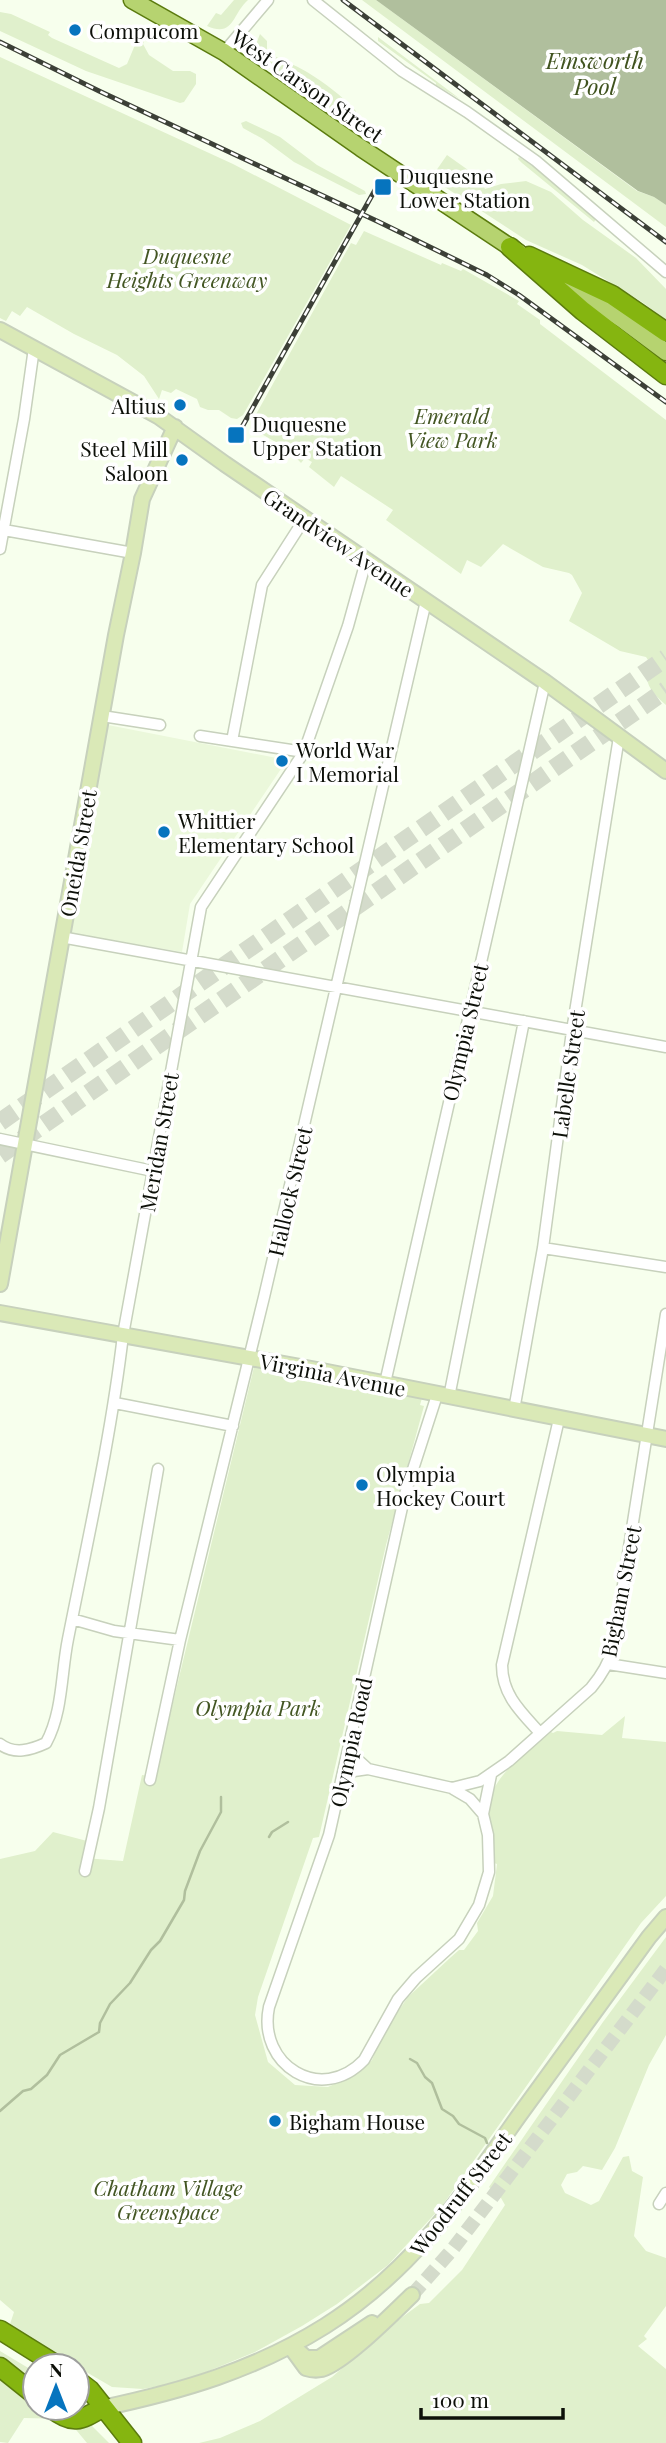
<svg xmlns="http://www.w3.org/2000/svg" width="666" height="2443" font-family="'Playfair Display',serif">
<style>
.built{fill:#ebf8db}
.green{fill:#e0f0cc}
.water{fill:#b0bf9d}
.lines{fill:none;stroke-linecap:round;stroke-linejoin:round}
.stream{stroke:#b0bf9d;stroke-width:2.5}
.secondary-tunnel{stroke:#d4dbcb;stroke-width:14;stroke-dasharray:14 7;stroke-linecap:butt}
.highway-tunnel{stroke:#d4dbcb;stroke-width:18;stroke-dasharray:18 9;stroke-linecap:butt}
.street-casing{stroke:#c7d1bc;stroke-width:13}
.secondary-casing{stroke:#c7d1bc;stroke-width:18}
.primary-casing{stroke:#5b7b0e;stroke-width:19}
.highway-casing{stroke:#5b7b0e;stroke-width:21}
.street{stroke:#fff;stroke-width:10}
.secondary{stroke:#dae9b7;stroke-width:14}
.primary{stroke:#b6d370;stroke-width:16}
.highway{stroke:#85b510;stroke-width:18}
.rail-casing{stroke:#3c4037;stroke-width:5}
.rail{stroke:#fff;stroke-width:2.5;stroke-dasharray:8;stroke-linecap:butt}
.poi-dot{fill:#0674be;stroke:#fff;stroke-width:2.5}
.labels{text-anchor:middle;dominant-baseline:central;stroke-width:7;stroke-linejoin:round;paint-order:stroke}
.poi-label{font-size:21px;fill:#0d1009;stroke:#fff;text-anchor:start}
.street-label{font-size:21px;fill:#0d1009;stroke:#fff}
.park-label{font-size:21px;font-style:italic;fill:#435623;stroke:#fff}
.water-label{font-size:23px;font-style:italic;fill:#40531f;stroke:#fff}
</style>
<rect width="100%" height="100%" fill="#f7ffed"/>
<path class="built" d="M108,725L287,760L190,904L182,952L70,933Z"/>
<path class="green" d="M234,0H248C232,14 234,38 207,26L216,13L221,15Z
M362,0H376L637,191L654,197L666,205V227Z
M0,12L11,14L50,32L48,35L52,38L119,68L127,64L140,33L145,28L148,29L143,44L149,55L173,71H190L196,74V84L184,102L180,103L86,71L0,31Z
M260,34L267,41V51C279,60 294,64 307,72C325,83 341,95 356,111L351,124L261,60L255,47Z
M378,37L460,99L436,85V83L378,41Z
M0,57L233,164L351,225L243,415L237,419L231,418L219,410H208L200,407L197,399L176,389L171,393L162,390L159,399L144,376L117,355L74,334L27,307L20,316L12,311L6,321L0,318Z
M246,121L280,137L317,165L365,191L366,194L359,195L294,162L263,139L243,128L241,123Z
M447,155L478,177L485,189L501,184L526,181L551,192L583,220L636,258L666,289V320L642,302L582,265L526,240L431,178Z
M519,157L543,173L596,219L594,222L522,163L518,159Z
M364,231L441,265L442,263L461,271L463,269L519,301L517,304L540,320V324L666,420V705C648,689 644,683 648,660L646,657L620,651L569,621L582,593L572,575L569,573L543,567L503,544L481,567L467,560L461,574L386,520L393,510L341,476L334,487L309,467L312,462L305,458L301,463L288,449L251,428L256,419L254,418L351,243L356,245Z
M254,1367L422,1398L420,1405L424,1406L386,1545L319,1837L313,1838L258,1997L255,2015L268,2062L295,2085L328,2087L361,2071L372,2060L383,2033L408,1997L450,1958L459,1950H464L478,1931L477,1923L493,1896L497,1864L494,1863C494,1845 488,1826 489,1808C490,1775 529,1752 551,1732L553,1733L557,1731L602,1735L625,1716L622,1738L666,1742V1896L641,1923L442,2206L388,2265L337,2304L302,2326L255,2352L194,2377L164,2385L143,2389L112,2387L9,2327L14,2312L0,2300V1859L35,1851L53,1832L87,1841L84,1858L123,1861L142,1775L155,1777Z
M666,1937V2035L649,2065L615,2148L602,2170L583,2166L577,2172L567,2174L561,2185L565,2193L591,2205L599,2201L623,2157L629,2156L632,2171L643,2177L634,2236L646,2251L666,2258V2306L644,2336L647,2339L638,2346L666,2369V2443H199L220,2438L260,2421L332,2377L397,2321L420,2304L429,2303L462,2270L505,2205L501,2198L489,2187L603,2022Z
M0,2351L35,2372V2408H77V2402L78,2407L76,2410L109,2443H87L67,2419L24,2418L8,2443L0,2442V2360L9,2364L0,2356Z"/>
<path class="water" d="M376,0H666V205L654,197L638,191Z"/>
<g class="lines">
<path class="stream" d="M269,1837L272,1832L288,1822
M410,2059L417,2063L425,2077L432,2083L442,2109L453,2116L459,2124L485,2138L487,2143
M0,2111L23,2091L31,2089L47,2075L60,2055L99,2032L100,2023L110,2004L130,1983L151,1950L160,1941L184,1900L185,1891L200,1851L221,1812V1797"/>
<path class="secondary-tunnel" d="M412,2295L452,2250L666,1969"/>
<path class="highway-tunnel" d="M0,1122L666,658
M0,1155L666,690"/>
<g class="street-casing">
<path id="street" d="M313,0L402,71L467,112L536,161L666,272
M224,52L268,0
M4,530L133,553
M0,549L24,419L34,348
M102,716L160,725
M200,736L304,752
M232,741L262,585L305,518
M61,937L666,1047
M0,1139L153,1171
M543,1248L666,1267
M385,1383L545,682
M437,1395L405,1494L329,1835L269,2007C257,2065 321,2105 364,2060L398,1999L416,1978L459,1939L479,1905L489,1872L488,1835L483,1814L491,1775
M449,1397L524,1021
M115,1403L233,1426
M514,1410L543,1248L572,1031L619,737
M72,1619L114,1631L180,1640
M608,1664L666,1673
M540,1733C521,1712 502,1695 502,1665L559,1419
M0,1744C14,1755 31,1750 46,1743C63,1712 61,1673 68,1639C88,1538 111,1437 123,1335L201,907L304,752L348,626L366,561
M349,1745L357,1759L368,1769
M342,1779L354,1771L368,1769L452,1788L480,1781L509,1761L591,1688C601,1676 609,1663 613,1648L666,1314
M150,1780L180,1640L264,1297L426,601
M453,1789L470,1799L483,1814
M85,1871L99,1808L158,1469
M659,2204L666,2193"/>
</g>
<g class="secondary-casing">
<path id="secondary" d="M0,330L158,416L225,464L545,682L666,771
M0,1284L116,635L133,553L142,499L175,427
M0,1313L317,1370L666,1439
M290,2346L306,2368C312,2370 317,2370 322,2369C345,2362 393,2313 412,2295
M297,2350L306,2358H319L372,2323
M102,2408C182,2391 255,2370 325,2326C412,2271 460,2199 518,2117C562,2057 605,1997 649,1937L666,1917"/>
</g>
<g class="primary-casing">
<path id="primary" d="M132,0L224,52L361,148L519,253
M547,271L623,320L666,352"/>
</g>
<g class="highway-casing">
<path id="highway" d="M510,247L583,311L666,375
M529,256L612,295L666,332
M0,2330L58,2366
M0,2367L35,2395
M77,2380L90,2390L132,2443
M51,2408C72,2425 80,2421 102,2408"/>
</g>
<use href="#street" class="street"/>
<use href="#secondary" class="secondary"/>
<use href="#primary" class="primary"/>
<use href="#highway" class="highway"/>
<g class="rail-casing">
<path id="rail" d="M343,0L666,242
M0,42L99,91L379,222L487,275L519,295L666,402
M242,427L375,190"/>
</g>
<use href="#rail" class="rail"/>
</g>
<g class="poi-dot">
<circle cx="75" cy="30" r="7"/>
<rect x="374" y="178" width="18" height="18" rx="3.5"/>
<circle cx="180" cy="405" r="7"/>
<rect x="227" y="426" width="18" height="18" rx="3.5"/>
<circle cx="182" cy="460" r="7"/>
<circle cx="282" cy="761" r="7"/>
<circle cx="164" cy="832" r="7"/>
<circle cx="362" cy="1485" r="7"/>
<circle cx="275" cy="2121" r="7"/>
</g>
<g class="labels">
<g class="poi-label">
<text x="89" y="30">Compucom</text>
<text x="399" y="175">Duquesne<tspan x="399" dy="24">Lower Station</tspan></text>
<text x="166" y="405" text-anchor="end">Altius</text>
<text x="252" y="423">Duquesne<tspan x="252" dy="24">Upper Station</tspan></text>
<text x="168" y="448" text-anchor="end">Steel Mill<tspan x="168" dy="24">Saloon</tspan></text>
<text x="296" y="749">World War<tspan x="296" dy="24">I Memorial</tspan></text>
<text x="178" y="820">Whittier<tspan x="178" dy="24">Elementary School</tspan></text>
<text x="376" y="1473">Olympia<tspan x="376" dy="24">Hockey Court</tspan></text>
<text x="289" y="2121">Bigham House</text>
</g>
<g class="street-label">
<text transform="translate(308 85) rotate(35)">West Carson Street</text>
<text transform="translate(339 542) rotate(34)">Grandview Avenue</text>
<text transform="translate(77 853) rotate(-80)">Oneida Street</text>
<text transform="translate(464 1032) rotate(-77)">Olympia Street</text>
<text transform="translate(567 1074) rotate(-82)">Labelle Street</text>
<text transform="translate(158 1142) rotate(-80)">Meridan Street</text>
<text transform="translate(289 1191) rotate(-77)">Hallock Street</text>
<text transform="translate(333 1374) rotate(11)">Virginia Avenue</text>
<text transform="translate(620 1591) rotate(-79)">Bigham Street</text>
<text transform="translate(350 1742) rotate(-78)">Olympia Road</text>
<text transform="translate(460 2193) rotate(-52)">Woodruff Street</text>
</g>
<g class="park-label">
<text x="187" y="255">Duquesne<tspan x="187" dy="24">Heights Greenway</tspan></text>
<text x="452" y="415">Emerald<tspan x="452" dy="24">View Park</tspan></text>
<text x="258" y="1707">Olympia Park</text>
<text x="168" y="2187">Chatham Village<tspan x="168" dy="24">Greenspace</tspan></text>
</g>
<g class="water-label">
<text x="595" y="59">Emsworth<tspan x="595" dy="26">Pool</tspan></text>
</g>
</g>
<g transform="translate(56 2387)"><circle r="33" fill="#ffffff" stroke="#9e9f9d" stroke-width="2"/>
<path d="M0-5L12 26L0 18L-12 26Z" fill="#0674be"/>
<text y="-10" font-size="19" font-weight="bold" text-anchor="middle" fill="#0d1009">N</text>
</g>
<path d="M421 2408v10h142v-10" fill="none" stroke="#0d1009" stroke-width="3.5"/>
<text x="432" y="2408" font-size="21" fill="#0d1009" stroke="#ffffff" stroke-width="5" paint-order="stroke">100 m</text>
</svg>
